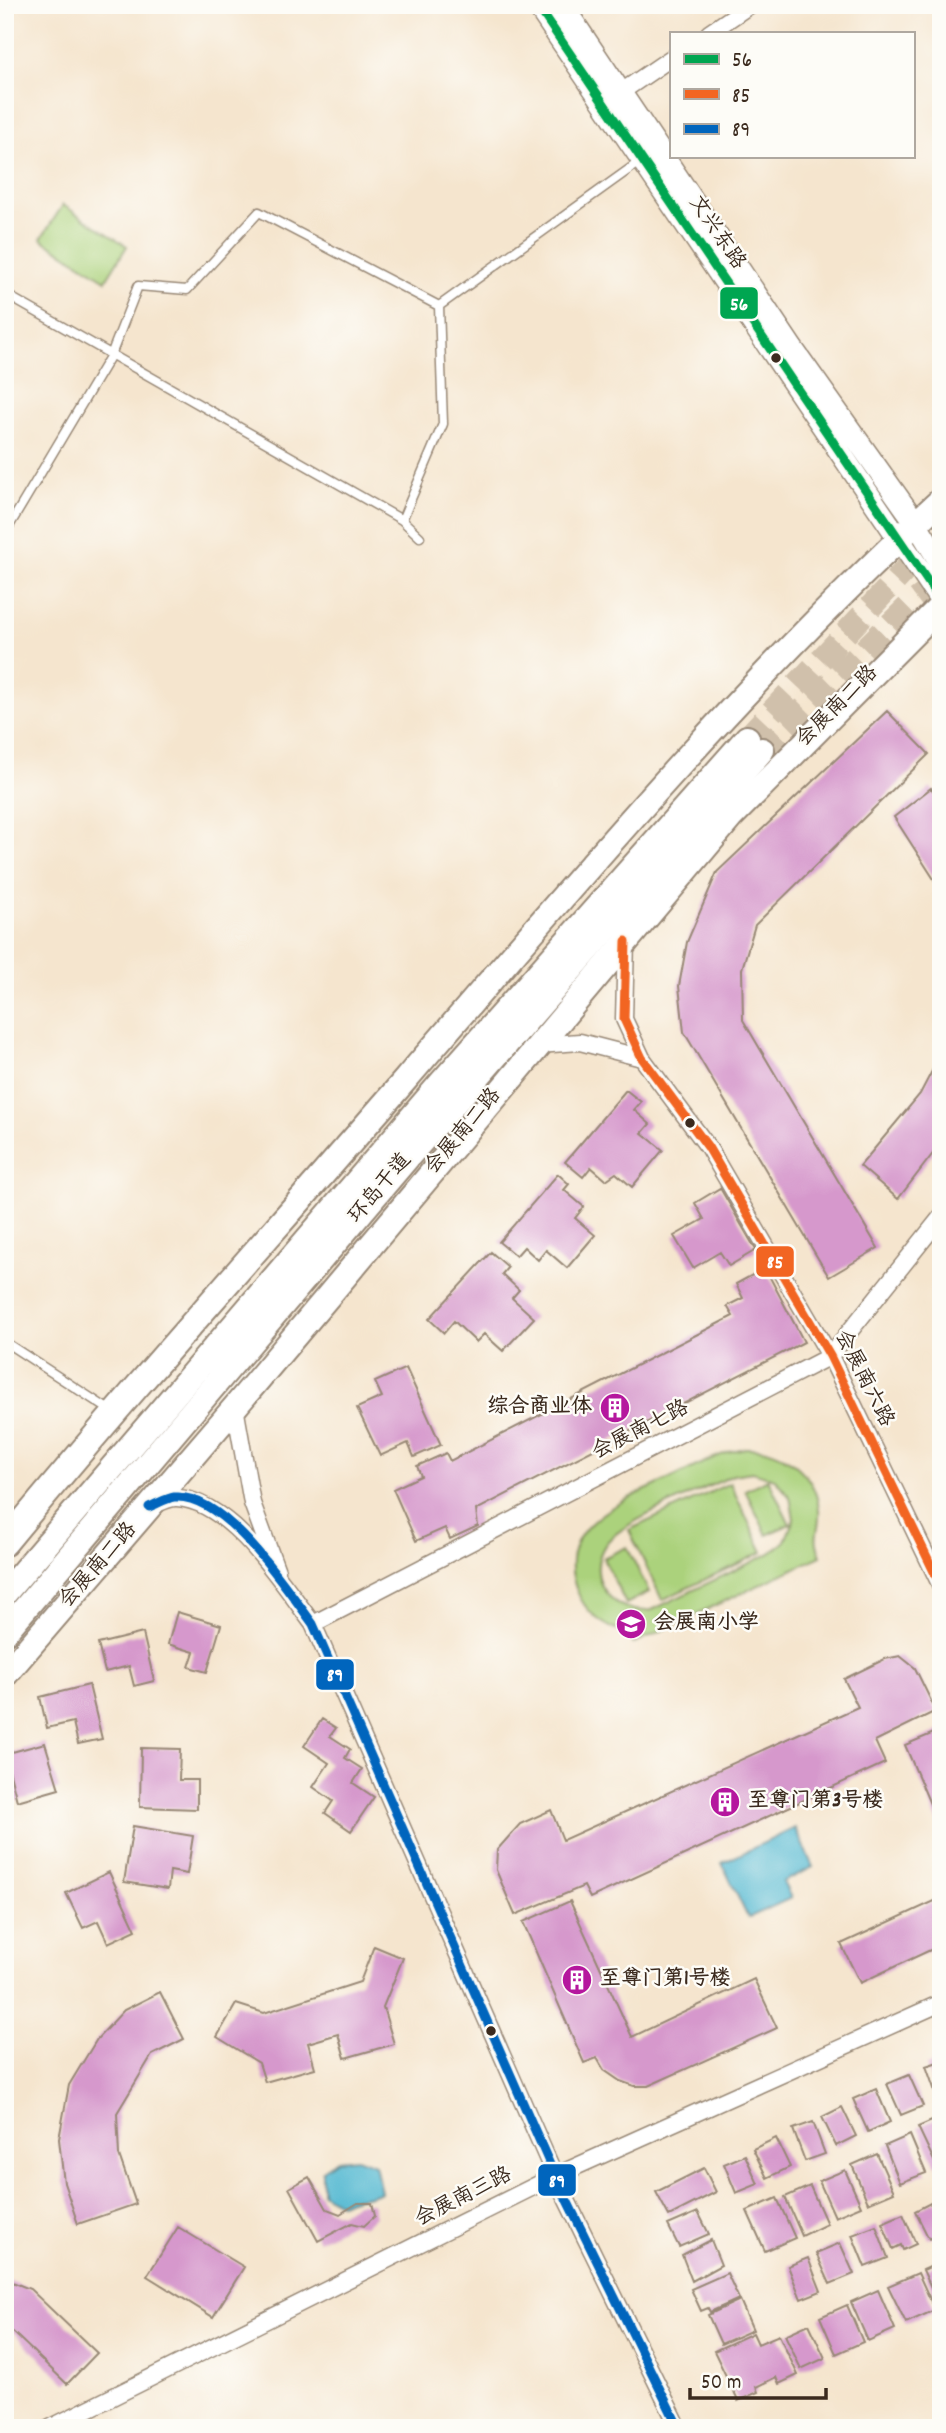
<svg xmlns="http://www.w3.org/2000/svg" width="946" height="2433" font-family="Dekko,'LXGW WenKai TC',sans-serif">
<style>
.green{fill:#abd27c;stroke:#737e4d;stroke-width:2;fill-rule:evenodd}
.water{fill:#54b9d2;stroke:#487278;stroke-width:2}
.building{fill:#d698cc}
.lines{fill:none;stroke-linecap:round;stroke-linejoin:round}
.trunk-tunnel{stroke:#d0c0ab;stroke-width:24;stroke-dasharray:24 12;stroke-linecap:butt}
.service-casing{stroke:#988876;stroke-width:11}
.minor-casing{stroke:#988876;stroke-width:19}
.secondary-casing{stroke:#988876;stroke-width:24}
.primary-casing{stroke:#988876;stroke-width:28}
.trunk-casing{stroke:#988876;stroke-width:28}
.service{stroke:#fff;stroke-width:8}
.minor{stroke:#fff;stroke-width:16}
.secondary{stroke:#fff;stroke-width:21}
.primary{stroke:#fff;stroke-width:24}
.trunk{stroke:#fff;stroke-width:24}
.bus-1-casing{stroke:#fdfcf7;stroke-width:14}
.bus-2-casing{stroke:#fdfcf7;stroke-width:14}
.bus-3-casing{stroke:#fdfcf7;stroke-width:14}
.bus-1{stroke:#00a651;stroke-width:9}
.bus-2{stroke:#f26522;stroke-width:9}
.bus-3{stroke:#0065bd;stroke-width:9}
.bus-dot{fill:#3b2a1e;stroke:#fdfcf7;stroke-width:2.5}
.labels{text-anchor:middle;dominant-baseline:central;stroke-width:5;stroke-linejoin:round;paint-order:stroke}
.street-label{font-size:21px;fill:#3b2a1e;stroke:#fdfcf7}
.poi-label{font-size:21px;font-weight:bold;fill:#3b2a1e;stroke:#fdfcf7;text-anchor:start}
.line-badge{stroke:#fdfcf7;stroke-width:2.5}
.badge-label{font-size:19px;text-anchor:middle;font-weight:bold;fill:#fff}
</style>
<rect width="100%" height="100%" fill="#fdfcf7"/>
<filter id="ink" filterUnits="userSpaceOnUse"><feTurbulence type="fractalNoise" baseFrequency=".0143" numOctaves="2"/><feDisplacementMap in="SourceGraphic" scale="14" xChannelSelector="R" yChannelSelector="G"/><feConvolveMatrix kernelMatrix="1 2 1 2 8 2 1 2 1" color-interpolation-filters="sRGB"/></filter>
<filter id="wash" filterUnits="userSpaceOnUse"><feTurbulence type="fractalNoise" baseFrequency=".00686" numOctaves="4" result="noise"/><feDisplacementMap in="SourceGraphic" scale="28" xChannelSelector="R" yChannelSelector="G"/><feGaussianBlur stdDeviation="1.57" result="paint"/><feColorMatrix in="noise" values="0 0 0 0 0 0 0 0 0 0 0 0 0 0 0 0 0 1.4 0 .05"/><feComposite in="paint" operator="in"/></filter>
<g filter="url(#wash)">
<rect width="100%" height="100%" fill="#f5e5ce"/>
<path class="green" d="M63,205L127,246L106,280L41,239Z
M746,1448C782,1447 815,1472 819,1509C821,1531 811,1533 821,1556L633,1644L628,1634C604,1627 586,1614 577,1591C551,1524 626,1500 672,1478C696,1467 720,1452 746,1448ZM752,1472L775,1479L790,1497L794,1519L785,1541L771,1553L652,1610C615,1617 583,1579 605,1545C620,1521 705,1490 733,1475Z
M768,1479L790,1524L767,1535L745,1490Z
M730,1483L763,1552L662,1600L629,1530Z
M627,1547L649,1592L626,1604L603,1558Z"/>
<path class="water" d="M795,1828L813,1867L783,1882L791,1898L748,1918L722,1863Z
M356,2158L375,2165L381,2192C365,2200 357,2195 340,2204L322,2193V2170L337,2160Z"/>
<g id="blocks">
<path class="building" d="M887,711L929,754L755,925L742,969L743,1020L878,1248L829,1277L684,1032L679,986L687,942L717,872Z
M931,788L941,800V890L894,817Z
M941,1054V1143L898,1199L860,1166L920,1094Z
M626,1090L641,1102L634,1110L650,1124L642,1133L663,1150L632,1187L616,1173L606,1180L591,1167L583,1177L565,1162Z
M558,1174L569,1184L564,1190L584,1207L575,1218L595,1235L567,1268L546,1250L538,1260L524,1247L516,1256L499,1242Z
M720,1188L756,1250L729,1266L720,1252L693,1268L674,1236L704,1219L695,1203Z
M491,1252L508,1267L502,1274L519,1290L512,1298L534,1318L503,1351L484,1334L476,1342L454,1321L444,1333L429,1319Z
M765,1268L804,1342L476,1510L478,1526L450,1539L445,1528L416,1541L393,1489L421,1476L417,1466L446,1453L450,1461L733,1316L727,1306L743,1298L736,1284Z
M406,1368L441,1445L414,1457L408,1443L380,1456L357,1408L382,1397L375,1382Z
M177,1612L221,1625L207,1672L189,1667L194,1652L168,1644Z
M143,1633L154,1681L134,1686L129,1666L105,1672L98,1644Z
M900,1656L915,1668L936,1711L875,1741L885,1763L590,1898L584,1886L515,1915L496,1870L497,1850L520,1824L551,1810L563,1840L858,1707L844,1679L885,1659Z
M89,1685L102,1739L78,1744L73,1722L47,1728L40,1697Z
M322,1719L336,1728L330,1736L350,1749L345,1758L362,1769L353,1783L374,1797L351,1831L325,1813L333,1801L313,1787L329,1763L304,1746Z
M941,1730V1830L905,1745Z
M45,1743L59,1789L17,1801L5,1754Z
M141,1748L180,1749L179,1780H197V1809L140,1807Z
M133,1826L193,1836L187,1874L170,1871L168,1889L124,1882Z
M109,1872L136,1930L108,1943L98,1921L83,1928L66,1893Z
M941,1898V1945L860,1983L841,1944Z
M570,1901L632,2037L754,1979L777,2028L648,2086H634L620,2081L604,2070L597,2058L584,2063L523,1922Z
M374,1946L403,1958L383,2007L394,2044L345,2058L338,2034L308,2043L315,2068L265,2082L259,2063L217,2037L236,2004L264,2013L360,1982Z
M160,1992L184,2039L152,2055L117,2113L119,2155L136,2204L78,2224L64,2183L59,2139L69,2085L97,2039L124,2010Z
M941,2061V2096L937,2097L926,2066Z
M909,2075L923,2106L901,2115L887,2084Z
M876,2089L890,2122L868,2132L853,2099Z
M842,2107L856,2136L836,2146L822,2117Z
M941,2117V2163L936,2165L918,2127Z
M813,2122L825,2154L805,2161L793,2129Z
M910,2135L926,2173L900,2183L885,2146Z
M776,2138L790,2167L767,2178L753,2149Z
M877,2154L894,2192L868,2203L852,2165Z
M745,2155L758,2184L736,2193L724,2164Z
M704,2168L716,2192L669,2216L656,2192Z
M845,2170L861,2206L835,2217L819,2181Z
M309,2177L327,2209L340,2214L358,2203H372L375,2216L364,2226L352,2223L318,2241L289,2188Z
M810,2186L827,2224L802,2236L785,2197Z
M777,2198L795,2238L765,2251L747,2211Z
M936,2200L941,2209V2233L929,2239L915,2211Z
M698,2212L709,2234L679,2247L668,2225Z
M903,2214L916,2244L903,2250L901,2245L893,2249L882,2223Z
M876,2226L888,2258L865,2267L852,2235Z
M178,2227L244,2267L213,2317L147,2276Z
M711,2240L721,2265L692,2281L682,2255Z
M840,2243L854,2274L830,2284L816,2253Z
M808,2258L821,2291L801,2299L788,2266Z
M941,2262V2309L923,2270Z
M727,2273L739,2299L710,2312L708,2308L701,2311L691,2289Z
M918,2273L935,2310L906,2323L888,2286Z
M5,2279L30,2289L97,2353L67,2384L13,2332L5,2329Z
M878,2290L895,2329L868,2341L851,2302Z
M740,2300L753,2330L721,2344L708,2315Z
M847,2305L863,2342L836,2354L820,2317Z
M809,2324L825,2358L801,2369L785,2335Z
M753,2333L758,2344L779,2335L798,2375L779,2384L776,2377L756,2387L758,2392L738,2401L714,2351Z"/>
</g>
</g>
<g filter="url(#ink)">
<use href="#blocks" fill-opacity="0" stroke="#988876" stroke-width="2"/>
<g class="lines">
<path class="trunk-tunnel" d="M747,738L941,532
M762,750L910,605L941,582"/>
<g class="service-casing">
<path id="service" d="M5,294L402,520L420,537
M402,520L443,424L439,306
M5,533L111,355L138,286L187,290L259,212L439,306L642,160
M5,1342L111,1411"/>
</g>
<g class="minor-casing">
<path id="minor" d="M709,33L750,5
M611,99L671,58
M626,941L624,1019L642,1058L708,1147L830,1356L941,1586
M538,1045L580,1042L642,1058
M235,1407L252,1503L277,1571
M156,1504C163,1502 170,1497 177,1498C231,1501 283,1584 313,1624L555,2176L679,2428
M313,1624L830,1356L941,1217
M50,2428L555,2176L941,2003"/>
</g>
<g class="secondary-casing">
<path id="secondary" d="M537,5L941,601
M562,5L792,348L916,523L941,564"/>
</g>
<g class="primary-casing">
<path id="primary" d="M5,1543C135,1385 272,1234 406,1079C577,880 747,678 941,500
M5,1675L235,1407L731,817L941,606"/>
</g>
<g class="trunk-casing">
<path id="trunk" d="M5,1593L441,1083L747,738
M5,1632L407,1158L762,750"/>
</g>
<use href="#service" class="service"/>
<use href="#minor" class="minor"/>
<use href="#secondary" class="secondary"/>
<use href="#primary" class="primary"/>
<use href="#trunk" class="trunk"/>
<g class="bus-1-casing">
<path id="bus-1" d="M537,5L941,601"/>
</g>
<g class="bus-2-casing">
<path id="bus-2" d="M626,941L624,1019L642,1058L708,1147L830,1356L941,1586"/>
</g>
<g class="bus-3-casing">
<path id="bus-3" d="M149,1507C157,1504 167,1498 174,1497C225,1493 286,1588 313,1624L555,2176L679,2428"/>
</g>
<use href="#bus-1" class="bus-1"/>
<use href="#bus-2" class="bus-2"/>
<use href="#bus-3" class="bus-3"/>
</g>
</g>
<defs>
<g id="building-disc" transform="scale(1.575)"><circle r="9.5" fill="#b5179e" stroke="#fdfcf7"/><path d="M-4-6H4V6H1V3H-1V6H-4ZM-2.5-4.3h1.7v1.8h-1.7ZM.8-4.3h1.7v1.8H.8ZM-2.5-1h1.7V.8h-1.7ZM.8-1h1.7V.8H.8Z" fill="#fff"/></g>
<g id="school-disc" transform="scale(1.575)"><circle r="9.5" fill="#b5179e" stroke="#fdfcf7"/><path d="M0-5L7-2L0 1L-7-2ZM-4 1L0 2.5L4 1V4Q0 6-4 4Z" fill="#fff"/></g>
</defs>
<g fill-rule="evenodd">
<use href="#building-disc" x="615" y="1408"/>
<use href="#school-disc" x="631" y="1624"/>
<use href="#building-disc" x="725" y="1802"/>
<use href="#building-disc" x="577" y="1980"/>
</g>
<g class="bus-dot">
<circle cx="776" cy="358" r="6"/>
<circle cx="690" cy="1123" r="6"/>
<circle cx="491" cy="2031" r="6"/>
</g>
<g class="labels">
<g class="street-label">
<text transform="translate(716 233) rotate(56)">文兴东路</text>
<text transform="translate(838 707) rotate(-45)">会展南二路</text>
<text transform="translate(464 1132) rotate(-50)">会展南二路</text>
<text transform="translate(381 1189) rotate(-50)">环岛干道</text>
<text transform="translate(863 1379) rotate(63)">会展南六路</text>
<text transform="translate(641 1431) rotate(-27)">会展南七路</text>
<text transform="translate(99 1566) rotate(-49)">会展南二路</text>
<text transform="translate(464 2198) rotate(-27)">会展南三路</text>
</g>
<g class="poi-label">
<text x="592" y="1408" text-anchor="end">综合商业体</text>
<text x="654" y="1624">会展南小学</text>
<text x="748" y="1802">至尊门第3号楼</text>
<text x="600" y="1980">至尊门第1号楼</text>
</g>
</g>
<g class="line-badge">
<rect x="719" y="286" width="40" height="34" rx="7" fill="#00a651"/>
<rect x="755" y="1245" width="40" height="33" rx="7" fill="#f26522"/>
<rect x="315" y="1658" width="40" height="33" rx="7" fill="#0065bd"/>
<rect x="537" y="2163" width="40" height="34" rx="7" fill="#0065bd"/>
</g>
<g class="badge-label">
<text x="739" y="310">56</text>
<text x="775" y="1268">85</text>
<text x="335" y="1681">89</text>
<text x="557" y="2187">89</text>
</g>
<rect width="946" height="2433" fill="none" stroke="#fdfcf7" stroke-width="28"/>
<rect x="670" y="32" width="245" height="126" fill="#fdfcf7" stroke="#afa8a0" stroke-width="2"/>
<rect x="684" y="54" width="35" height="10" fill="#00a651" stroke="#afa8a0" stroke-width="2"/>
<text x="732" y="66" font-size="21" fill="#3b2a1e">56</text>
<rect x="684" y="89" width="35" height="10" fill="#f26522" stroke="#afa8a0" stroke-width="2"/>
<text x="732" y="102" font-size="21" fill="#3b2a1e">85</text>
<rect x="684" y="124" width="35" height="10" fill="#0065bd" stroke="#afa8a0" stroke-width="2"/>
<text x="732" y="136" font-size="21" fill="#3b2a1e">89</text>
<path d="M690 2388v10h136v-10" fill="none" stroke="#3b2a1e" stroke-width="3.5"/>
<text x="701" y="2388" font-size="21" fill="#3b2a1e" stroke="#fdfcf7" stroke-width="5" paint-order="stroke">50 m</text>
</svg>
